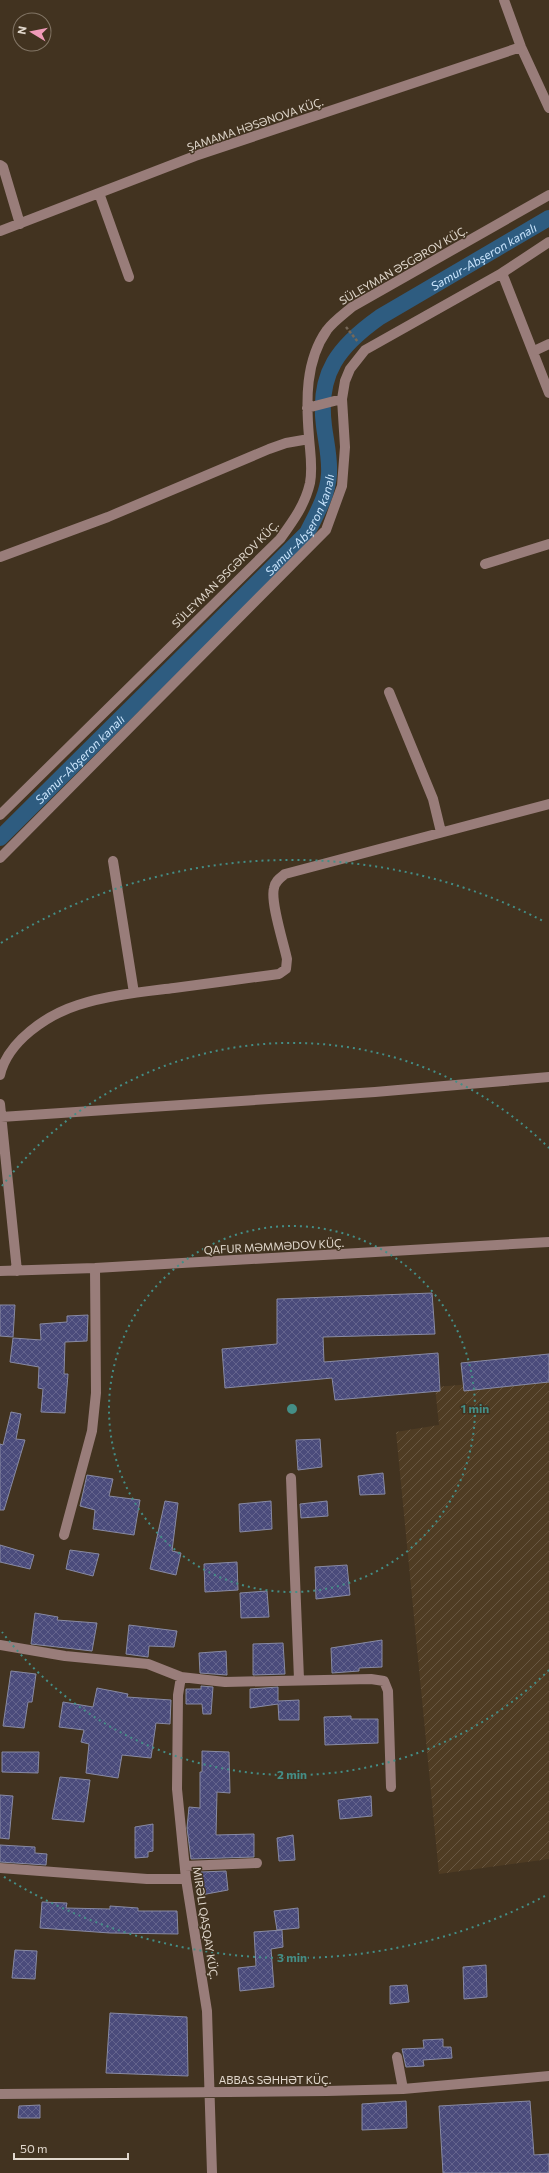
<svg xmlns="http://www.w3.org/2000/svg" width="549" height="2173" font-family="Commissioner,sans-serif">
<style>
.industrial{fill:url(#industrial-furrows)}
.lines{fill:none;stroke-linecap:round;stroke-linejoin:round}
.canal{stroke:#2e5c80;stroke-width:16}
.building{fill:url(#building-cross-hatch);stroke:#888aa3}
.path{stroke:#756858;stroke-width:2.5;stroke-dasharray:3 2;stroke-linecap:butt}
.minor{stroke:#997d7a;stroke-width:10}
.ring{fill:none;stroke:#448e86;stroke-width:2;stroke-dasharray:2 4}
.labels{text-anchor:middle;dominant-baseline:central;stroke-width:3;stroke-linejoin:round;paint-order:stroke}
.street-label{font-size:11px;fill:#e1d8cd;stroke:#423320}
.water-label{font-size:12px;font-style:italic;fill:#cae5fd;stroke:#423320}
.centre{fill:#448e86;stroke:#423320;stroke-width:2}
.ring-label{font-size:12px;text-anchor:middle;font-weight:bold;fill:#448e86;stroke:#423320;stroke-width:3;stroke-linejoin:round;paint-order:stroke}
</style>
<defs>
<pattern id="industrial-furrows" width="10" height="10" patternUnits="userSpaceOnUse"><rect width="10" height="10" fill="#4f3c23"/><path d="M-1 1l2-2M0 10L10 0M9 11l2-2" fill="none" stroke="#685742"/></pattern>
<pattern id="building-cross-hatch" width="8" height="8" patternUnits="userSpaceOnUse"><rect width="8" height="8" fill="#4a4b7b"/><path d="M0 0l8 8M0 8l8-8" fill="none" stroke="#64648d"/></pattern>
</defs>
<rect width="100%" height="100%" fill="#423320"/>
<path class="industrial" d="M549,1378V1859L439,1874L396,1432L439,1425L435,1387Z"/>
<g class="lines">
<path class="canal" id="s1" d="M0,838L307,533C316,515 328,495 329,474C330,457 326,442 324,426C317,373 339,346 380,317L549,218"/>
</g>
<path class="building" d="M432,1293L435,1334L323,1337L324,1362L438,1353L440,1391L335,1400L332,1378L225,1388L222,1349L277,1344V1299Z
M0,1305H15L13,1337L0,1336Z
M88,1315L87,1341L65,1342L64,1374H68L65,1413L41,1412L43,1389L38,1388L39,1367L10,1362L13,1338L41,1340L40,1324L67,1322V1316Z
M549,1354V1382L464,1391L461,1363Z
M11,1412L21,1414L16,1439L25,1440L4,1510H0V1444L3,1445Z
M320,1439L322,1467L298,1470L296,1440Z
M383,1473L385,1494L360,1495L358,1476Z
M87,1475L113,1479L109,1496L140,1500L134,1535L93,1529L95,1510L80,1506Z
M165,1501L178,1503L172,1551L181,1553L176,1575L150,1569Z
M271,1501L272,1529L240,1532L239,1504Z
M327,1501L328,1516L301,1518L300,1504Z
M0,1545L34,1555L30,1569L0,1562Z
M70,1550L99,1554L93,1576L66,1569Z
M237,1562L238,1590L205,1592L204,1564Z
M347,1565L350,1595L316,1599L315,1567Z
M267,1591L269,1617L241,1618L240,1593Z
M35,1613L58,1617L57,1620L97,1623L92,1651L31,1644Z
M129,1625L177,1631L174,1647L149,1646L148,1657L126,1654Z
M382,1640V1667L359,1668V1671L332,1673L331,1648Z
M283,1643L285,1674L253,1675V1644Z
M226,1651L227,1675L200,1673L199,1653Z
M11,1671L36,1674L32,1702H28L24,1728L3,1726Z
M201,1686L213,1687L211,1714H203L202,1704H186V1689H201Z
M278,1687V1701L299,1700V1720H279L278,1704L250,1708V1689Z
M97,1688L128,1694L127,1697L171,1700L170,1724L156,1723L151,1758L122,1755L118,1778L86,1773L89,1744L81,1742L84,1730L59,1727L63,1702L93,1707Z
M351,1716V1719H378V1743L325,1745L324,1717Z
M202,1751L229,1752L230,1793L217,1792L216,1835L254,1834V1857L191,1859L187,1828L189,1807L200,1808V1772H202Z
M2,1752H39L38,1773L2,1772Z
M60,1777L90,1780L84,1822L52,1819Z
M0,1795L13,1796L9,1839L0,1838Z
M371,1796L372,1816L340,1819L338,1800Z
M153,1824V1851L148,1852V1857L135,1858V1827Z
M293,1835L295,1860L279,1861L277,1838Z
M0,1845L35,1847V1853L47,1854L46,1865L0,1862Z
M226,1871L228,1890L201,1895V1872Z
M42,1902L67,1903L66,1908L110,1909V1906L138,1908V1911H177L178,1934L110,1933L40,1928Z
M298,1908L299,1928L277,1930L274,1911Z
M282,1930L283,1947L271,1949L274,1987L240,1991L238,1968L256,1966L254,1932Z
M15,1950L37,1951L35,1979L12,1978Z
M486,1965L487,1997L464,1999L463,1967Z
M407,1985L409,2002L390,2004V1986Z
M110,2013L187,2017L188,2076L106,2073Z
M443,2039V2047H451L452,2058L423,2060L424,2066L406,2067L402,2049L424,2048L423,2040Z
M406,2101L407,2128L362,2130V2104Z
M530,2101L534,2155L549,2154V2173H443L439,2106Z
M40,2105V2118H18L19,2106Z"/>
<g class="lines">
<path class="path" d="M346,327L358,342"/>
<path class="minor" d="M504,0L521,47L549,108
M0,165L3,167L20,224
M99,193L129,277
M0,231L195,156L521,47
M502,273L549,393
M534,351L549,344
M307,408L342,399
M0,557L108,517L269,449L286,443L309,439
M485,564L549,544
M389,692L433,799L441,832
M0,815L280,539C293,521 305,505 310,483C313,467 310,452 309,437C306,401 305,361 327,330C334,321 344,314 352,307L549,195
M0,858L326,530L342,486L345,447L342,399L345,381L350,369L365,350L502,273L549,242
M113,861L134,993
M0,1075C8,1041 47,1015 78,1005C109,995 142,992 174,988C209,983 244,979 279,974L286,969L287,959C284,944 270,902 274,888C275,881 280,878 285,874L549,804
M0,1104L17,1271
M1,1117L375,1092L549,1077
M0,1271L95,1268L549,1242
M291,1478L299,1679
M64,1535L92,1431L96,1393L95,1268
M0,1645L65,1656L148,1664L181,1677L225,1682L371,1679L384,1681L388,1691L391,1787
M181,1677L178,1695L177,1789L186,1879L207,2011L212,2173
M185,1866L257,1863
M0,1868L147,1879H186
M397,2057L403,2089
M0,2094L327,2091L403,2089L549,2076"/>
</g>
<g class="ring">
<circle cx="292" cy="1409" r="183"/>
<path d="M549 1670A366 366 0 0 1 2 1632M2 1186A366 366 0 0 1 549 1148"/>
<path d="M545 1896A549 549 0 0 1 1 1875M1 943A549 549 0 0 1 545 922"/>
</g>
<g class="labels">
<g class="street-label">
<text transform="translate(255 124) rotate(-19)">ŞAMAMA HƏSƏNOVA KÜÇ.</text>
<text transform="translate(403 265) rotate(-30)">SÜLEYMAN ƏSGƏROV KÜÇ.</text>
<text transform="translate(225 574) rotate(-45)">SÜLEYMAN ƏSGƏROV KÜÇ.</text>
<text transform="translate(274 1246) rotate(-3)">QAFUR MƏMMƏDOV KÜÇ.</text>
<text transform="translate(206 1923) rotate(81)">MIRƏLI QAŞQAY KÜÇ.</text>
<text x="275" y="2079">ABBAS SƏHHƏT KÜÇ.</text>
</g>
<g class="water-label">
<text stroke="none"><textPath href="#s1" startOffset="795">Samur-Abşeron kanalı</textPath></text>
<text stroke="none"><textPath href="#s1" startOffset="436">Samur-Abşeron kanalı</textPath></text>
<text stroke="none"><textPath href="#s1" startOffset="112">Samur-Abşeron kanalı</textPath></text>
</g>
</g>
<circle cx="292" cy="1409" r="6" class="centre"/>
<g class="ring-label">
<text x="475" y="1413">1 min</text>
<text x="292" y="1779">2 min</text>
<text x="292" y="1962">3 min</text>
</g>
<g transform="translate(32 32) rotate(280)"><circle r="19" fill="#423320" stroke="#827565"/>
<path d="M0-3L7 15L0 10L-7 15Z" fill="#ef9ab8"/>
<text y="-6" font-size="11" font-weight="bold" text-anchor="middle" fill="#e1d8cd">N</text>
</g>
<path d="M14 2153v6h114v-6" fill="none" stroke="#e1d8cd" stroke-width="2"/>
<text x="20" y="2153" font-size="12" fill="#e1d8cd" stroke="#423320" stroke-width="3" paint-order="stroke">50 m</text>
</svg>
